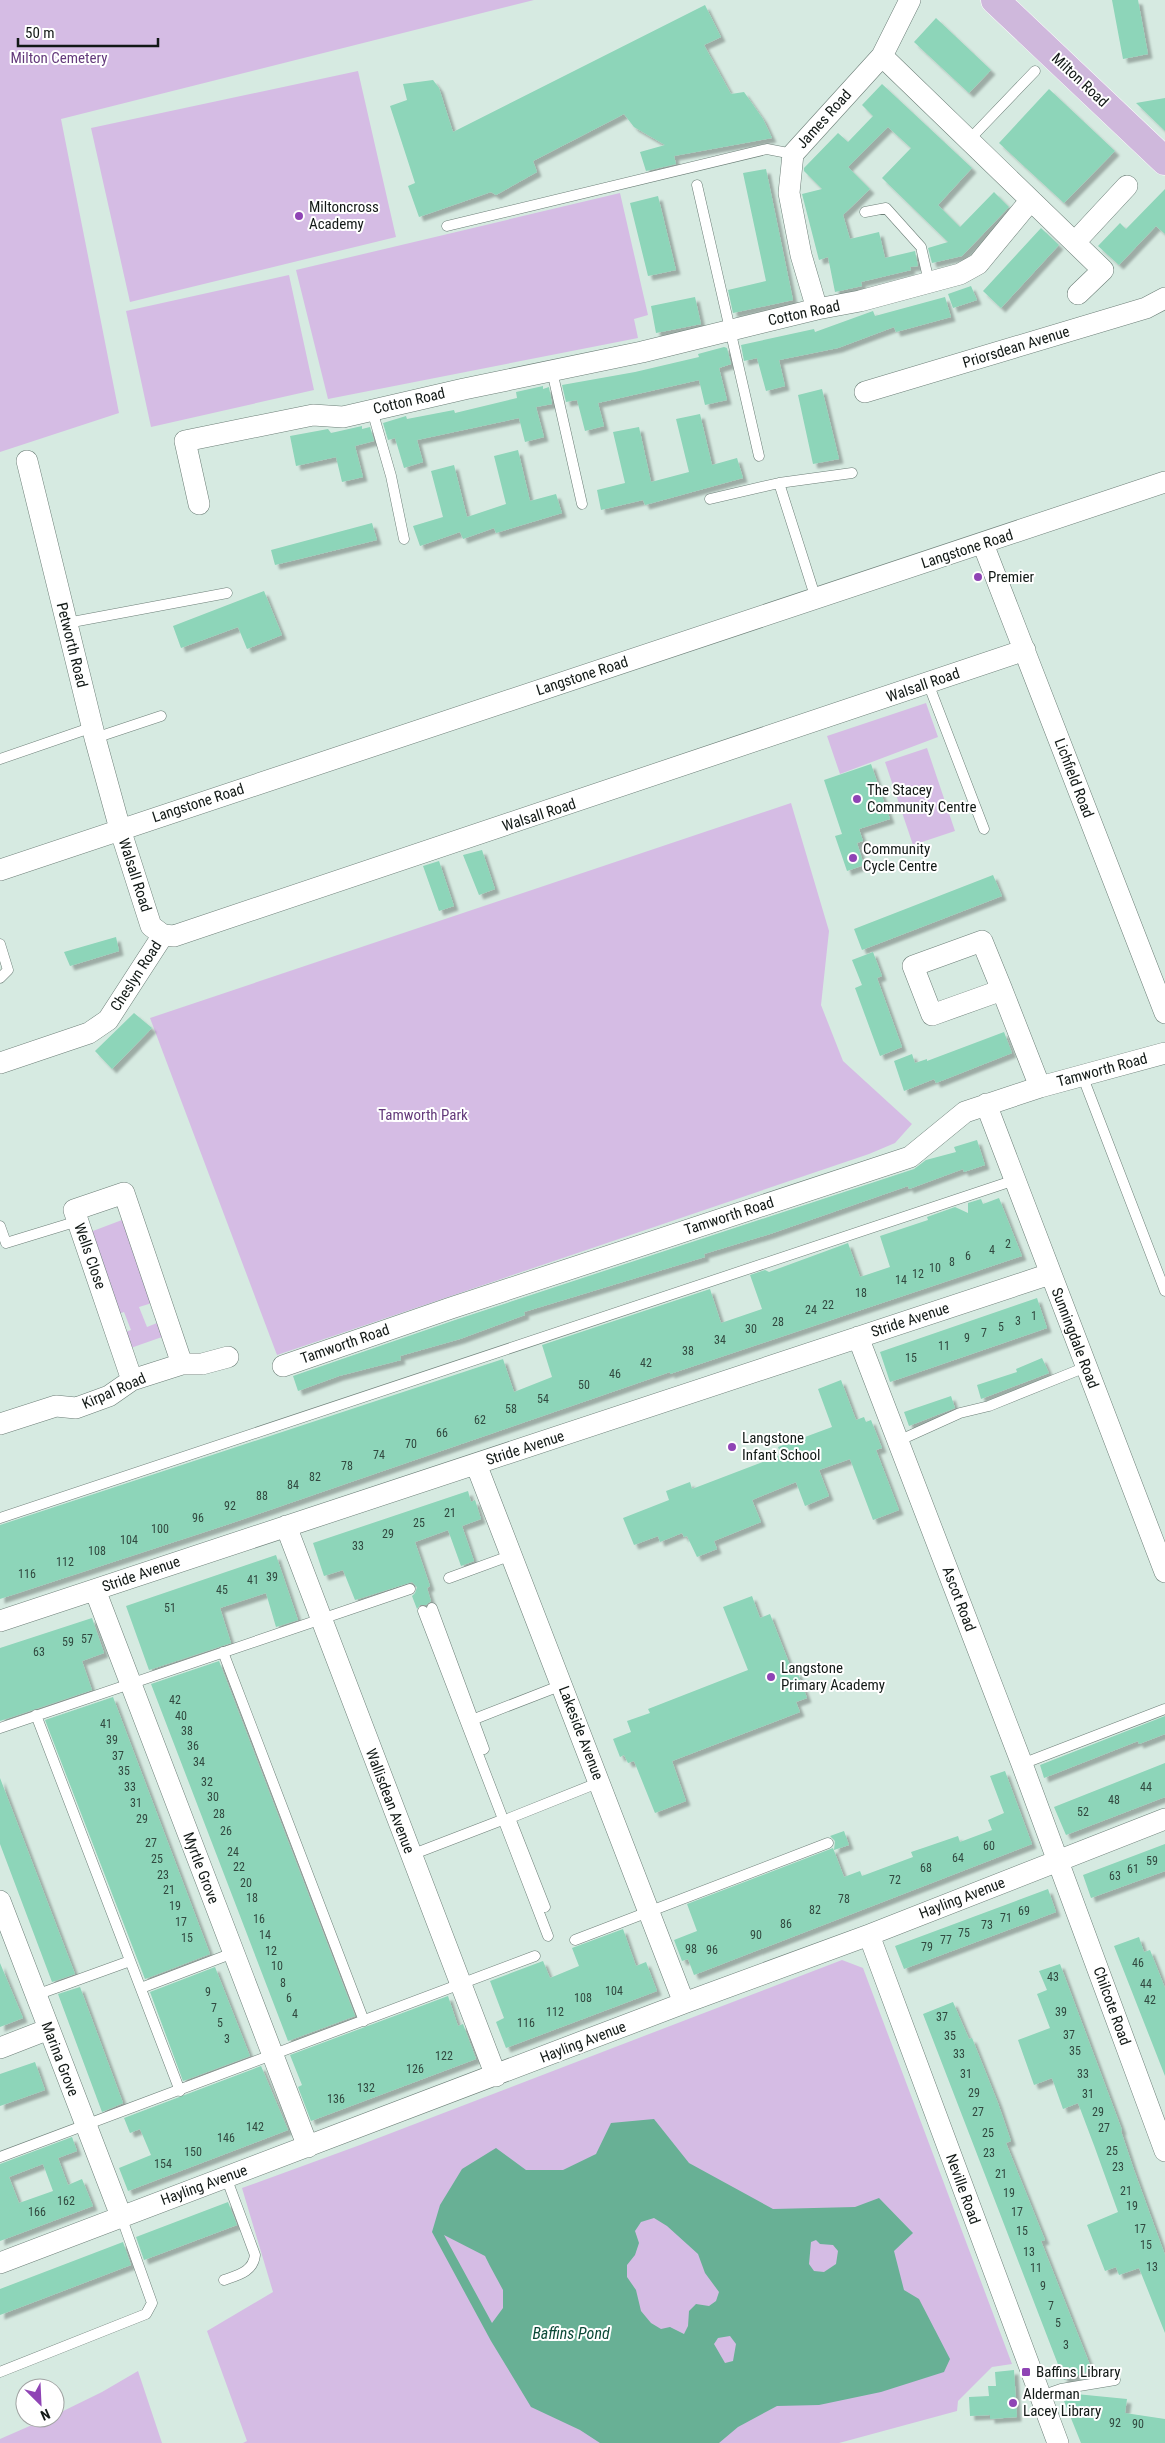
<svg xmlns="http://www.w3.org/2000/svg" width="1165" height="2443" font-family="'Roboto Condensed',sans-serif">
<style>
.green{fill:#d5bce4}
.water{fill:#68b095;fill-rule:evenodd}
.building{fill:#8dd5b9;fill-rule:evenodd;filter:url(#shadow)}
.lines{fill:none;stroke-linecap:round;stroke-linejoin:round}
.lane-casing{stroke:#6c7e77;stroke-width:11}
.street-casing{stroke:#6c7e77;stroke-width:22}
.primary-casing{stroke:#fff;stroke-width:29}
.lane{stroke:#fff;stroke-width:10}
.street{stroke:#fff;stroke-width:21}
.primary{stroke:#cfb8dc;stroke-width:28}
.poi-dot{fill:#8f44b5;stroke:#fff;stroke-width:2}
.labels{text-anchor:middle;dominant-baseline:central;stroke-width:4;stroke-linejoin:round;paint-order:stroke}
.number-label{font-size:12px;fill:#31483f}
.park-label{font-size:15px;fill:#643a7b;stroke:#fff}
.street-label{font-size:15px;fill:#121916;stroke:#fff}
.poi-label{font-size:15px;fill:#121916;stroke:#fff;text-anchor:start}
.water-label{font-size:16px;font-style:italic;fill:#0d4a38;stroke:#fff}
</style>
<defs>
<filter id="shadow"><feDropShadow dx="4.5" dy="4.5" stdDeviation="1" flood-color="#0004"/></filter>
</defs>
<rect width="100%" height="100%" fill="#d6eae1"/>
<path class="green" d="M0,0H534L61,119L119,413L0,452Z
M358,71L396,237L130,302L91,128Z
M620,193L648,315L634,319L638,338L328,399L296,270Z
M289,275L314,390L151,427L126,311Z
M926,703L938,737L840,774L827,736Z
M927,748L955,831L913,845L885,762Z
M791,803L829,931L821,1005L843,1061L912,1124L895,1143L869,1154L277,1355L150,1018Z
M122,1220L152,1303L139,1307L147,1327L157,1323L162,1337L125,1350L119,1334L131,1330L124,1312L114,1315L85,1234Z
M842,1960L863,1968L1012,2364L992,2367L958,2401L957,2411L839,2443H243L247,2441L207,2331L273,2292L242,2188L360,2145Z
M138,2371L162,2443H0V2439L48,2418H55V2415L102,2392Z"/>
<path class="water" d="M654,2119L689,2163L773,2209L855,2207L879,2198L913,2233L894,2251L904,2290L919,2299L950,2359L944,2372L881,2392L819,2405L777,2406L738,2427L719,2443H600L580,2430L531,2407L491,2341L432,2232L440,2205L462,2169L496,2148L526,2170H563L596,2154L611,2123ZM654,2218L667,2226L698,2254L705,2273L719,2292L716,2301L709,2306L696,2304L689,2311L688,2326L684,2334L670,2327L661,2329L651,2323L641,2311L636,2290L627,2277V2265L635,2255L639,2243L635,2231L641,2222ZM444,2235L485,2256L490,2266L503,2290V2308L492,2323ZM816,2240L820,2244L833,2245L838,2251L836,2264L824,2272L814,2271L809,2264L811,2242ZM730,2336L736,2344L733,2361L725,2363L714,2344L718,2338Z"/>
<path class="building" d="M1112,0H1138L1148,54L1123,59Z
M705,5L721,37L704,45L731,94L744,92L763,119L772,138L674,156L676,164L646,171L640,152L665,145L634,127L624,114L533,161L537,172L496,195L491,192L419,217L408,186L415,183L390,106L407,100L403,84L433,80L439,88L453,132Z
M936,18L991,70L969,93L914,42Z
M882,84L972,168L938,205L960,227L994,192L1009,207L962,256L932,263L928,248L948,242L882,178L911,148L888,127L848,167L870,189L843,215L850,239L879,232L885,258L915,251L918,266L910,267L911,270L861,282L862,286L835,292L828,257L819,260L802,194L822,189L804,171V168L838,133L848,142L873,116L862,105Z
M1049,89L1115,151L1064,203L999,143Z
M1165,98V131L1136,103Z
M766,169L793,300L733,313L728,290L766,281L743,173Z
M1165,189V234L1156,226L1119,265L1098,246L1120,223L1126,229Z
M658,196L676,270L648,276L630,203Z
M1041,228L1059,245L1001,308L983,291Z
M971,286L977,300L953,308L948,294Z
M695,297L701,324L656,333L651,306Z
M945,297L951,317L896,332L894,327L838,348L779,360L785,386L766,391L757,358L744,361L741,345L814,329L815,332L873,311L875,316Z
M724,347L727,348L731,364L719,368L727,400L705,405L699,380L598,403L604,426L585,431L577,400L566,402L562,385L635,372L699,357L698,354Z
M543,386V389L549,387L552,404L536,407L544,437L525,442L519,418L417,440L423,462L404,468L395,438L388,440L383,423L406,416L407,419L454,410L455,413L517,398L516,392Z
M822,389L839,459L813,464L798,395Z
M700,414L712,465L737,458L743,478L645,505L643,500L601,510L597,490L625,483L613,432L639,427L651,482L689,472L676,419Z
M362,426V429L370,427L374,441L355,446L363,477L342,482L336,457L296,466L290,436L328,429L331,433Z
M518,450L530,501L556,494L562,513L496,533L494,528L463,539L460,532L420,546L413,526L443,517L431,471L454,465L467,517L506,504L494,456Z
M372,523L377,540L275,565L271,550Z
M264,591L282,635L247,649L238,627L181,648L173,626Z
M871,764L890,819L859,829L863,841L857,843L864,865L847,871L835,836L842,834L824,780Z
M482,850L495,889L479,895L463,855Z
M439,861L454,906L439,911L423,866Z
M993,875L1002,896L862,950L854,929Z
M116,937L119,951L70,966L64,952Z
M873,952L882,976L877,978L902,1047L880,1056L855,988L862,985L852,960Z
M134,1013L152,1028L112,1069L95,1051Z
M1004,1032L1012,1053L936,1083L934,1079L904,1091L894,1061L912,1054L915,1063L927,1059V1061Z
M977,1140L985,1165L964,1172L963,1169L909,1189L908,1186L770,1234L704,1254L705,1257L524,1312L525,1315L460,1339L400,1356L401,1360L339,1376L298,1391L293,1376L455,1320L914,1169L926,1160L956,1152L954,1147Z
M999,1198L1022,1256L670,1374V1372L226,1525L0,1599V1525L503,1359L514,1392L552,1377L542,1345L710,1289L721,1323L762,1309L750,1275L765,1270L769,1272L848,1243L860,1277L890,1267L880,1236L928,1220L927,1217L955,1207L968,1213V1203L981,1199L983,1204Z
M1037,1298L1047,1328L890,1382L880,1352Z
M1042,1358L1049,1373L981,1399L977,1385L1017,1372L1016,1369Z
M841,1380L856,1420L864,1417L866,1422L871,1420L882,1448L876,1450L899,1510L873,1520L850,1459L819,1470L829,1496L805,1506L796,1482L752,1500L761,1522L714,1541L717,1549L697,1557L687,1536L684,1537L682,1533L660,1542L658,1536L634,1545L623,1518L669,1500L666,1491L690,1482L692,1489L781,1455L778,1447L832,1427L818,1389Z
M951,1396L955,1408L909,1426L904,1412Z
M468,1491L471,1502L475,1500L481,1519L462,1526L474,1561L461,1566L448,1530L415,1542L430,1586L427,1588L431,1601L426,1605H420L417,1609L412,1596L415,1593L417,1587L412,1582L355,1600L343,1570L324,1576L313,1543Z
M276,1555L298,1620L276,1627L266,1593L220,1608L231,1643L149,1670L126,1606Z
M752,1596L760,1618L770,1614L793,1673L797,1671L807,1698L796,1702L800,1712L672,1761L686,1801L655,1813L634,1761L628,1763L624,1755L620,1757L613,1739L631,1732L627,1721L650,1713L648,1709L748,1670L723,1607Z
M92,1618L104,1653L82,1661L92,1690L0,1721V1648Z
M219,1661L355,2016L288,2041L151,1684Z
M113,1697L210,1954L145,1979L45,1720Z
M1165,1716V1734L1139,1744L1138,1741L1044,1778L1040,1765Z
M1165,1763V1797L1066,1835L1054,1807Z
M1005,1771L1032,1844L694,1975L688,1959L682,1961L674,1940L697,1931L687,1904L833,1848L844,1877L860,1871L862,1876L913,1857L911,1852L926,1847L958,1836L960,1842L992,1830L988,1820L1004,1813L990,1776Z
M0,1778L75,1974L52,1982L0,1844Z
M844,1831L849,1845L834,1850L835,1841L830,1836Z
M1165,1844V1871L1091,1898L1083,1875Z
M1048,1889L1056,1912L904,1969L895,1946Z
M623,1929L636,1966L646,1962L657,1991L506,2048L496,2022L504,2018L490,1981L543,1961L550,1978L579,1966L572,1948Z
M1139,1937L1144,1952L1150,1950L1165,1988V2076L1114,1946Z
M0,1963L23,2018L0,2027Z
M1060,1964L1122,2130L1121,2131L1134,2170L1165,2255V2333L1139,2268L1119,2275L1116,2267L1105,2271L1087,2225L1118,2212L1095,2148L1078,2103L1063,2109L1052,2078L1034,2085L1018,2040L1050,2028L1037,1994L1047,1990L1039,1971Z
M215,1967L250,2056L183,2081L150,1992Z
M80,1987L123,2103L102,2112L58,1994Z
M448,1996L458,2026L463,2024L476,2059L311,2121L298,2087L302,2085L290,2055Z
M953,2002L969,2039L972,2038L998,2103L1011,2141L1006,2143L1045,2240L1041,2241L1092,2370L1064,2380L923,2014Z
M35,2062L45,2090L0,2106V2074Z
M261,2066L288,2130L128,2191L119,2168L151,2155L140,2129L130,2133L124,2118Z
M72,2137L77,2151L58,2158L68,2185L82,2179L93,2206L0,2241V2164ZM43,2164L53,2191L19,2203L9,2177Z
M228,2202L237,2225L144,2260L136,2237Z
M123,2242L131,2265L0,2315V2289Z
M1014,2370L1017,2417L990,2419V2415L970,2416L969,2397L989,2396L988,2386H996L995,2372Z
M1076,2394L1127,2399L1125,2413L1165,2419V2443H1081L1062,2396Z"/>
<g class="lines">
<g class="lane-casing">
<path id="lane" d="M968,141L1035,71
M697,185L759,456
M865,212L886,208L921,247L929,282
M447,226L767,149L793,154
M552,371L582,504
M372,410L391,476L404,539
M779,483L816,599
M710,499L779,483L852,473
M67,623L227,593
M928,683L984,829
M95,738L161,716
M0,759L93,727
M0,944L8,970L0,978
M1082,1075L1165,1291
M0,1226L6,1243L78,1221
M898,1441L960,1413L989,1406L1086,1367
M0,1518L1015,1180
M449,1578L512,1555
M432,1608L484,1749
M423,1611L548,1936
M223,1652L364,2021
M36,1715L180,2091
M472,1720L562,1685
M0,1728L410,1589
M1022,1764L1165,1709
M411,1855L502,1820
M545,1907L510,1818L600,1782
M575,1940L828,1843
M141,1988L233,1953
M36,1995L130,1961
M0,2157L535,1956
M224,2280C238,2275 253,2272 255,2255L226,2177
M0,2372L146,2314L152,2303L121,2216
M1041,2396L1061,2389L1115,2380"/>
</g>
<g class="street-casing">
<path id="street" d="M910,0L882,56L1103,270L1078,294
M1075,242L1127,186
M817,309L801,255L789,193L793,154L882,56
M865,392L1146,308L1165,298
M27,461L95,738L120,829L151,926L163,935L174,936L1025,650
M199,504L185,441L313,415L343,417L464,389L642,352L817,309L860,301L960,274L978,264L1030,201
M983,544L1165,1013
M0,870L1165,482
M1002,990L982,941L913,966L932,1015L1002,990L1040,1087
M0,1063L89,1033L108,1020L163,935
M986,1104L1165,1572
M858,1337L1022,1764L1165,2151
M283,1366L451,1308L910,1157L965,1112L1040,1087L1165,1053
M132,1380L74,1210L124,1193L182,1364
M0,1424L56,1406L76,1408L109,1396L132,1380L182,1364H202L228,1357
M476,1464L684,2003
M286,1526L496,2076
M95,1590L308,2147
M0,1621L1050,1274
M0,1901L121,2216
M869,1935L1058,2443
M0,2048L49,2029
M0,2263L684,2003L869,1935L1165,1819"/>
</g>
<g class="primary-casing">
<path id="primary" d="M995,0L1165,161"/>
</g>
<use href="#lane" class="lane"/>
<use href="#street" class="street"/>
<use href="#primary" class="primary"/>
</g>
<g class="poi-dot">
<circle cx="299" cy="216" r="5"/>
<circle cx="978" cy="577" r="5"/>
<circle cx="857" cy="799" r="5"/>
<circle cx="853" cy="858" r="5"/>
<circle cx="732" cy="1447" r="5"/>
<circle cx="771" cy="1677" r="5"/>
<rect x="1021" y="2367" width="10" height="10" rx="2.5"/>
<circle cx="1013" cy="2403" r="5"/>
</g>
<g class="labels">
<g class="number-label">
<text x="1008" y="1244">2</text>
<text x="992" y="1250">4</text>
<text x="968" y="1256">6</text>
<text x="952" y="1262">8</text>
<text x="935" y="1268">10</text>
<text x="918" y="1274">12</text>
<text x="901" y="1280">14</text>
<text x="861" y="1293">18</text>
<text x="828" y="1305">22</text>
<text x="811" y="1310">24</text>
<text x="1034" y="1316">1</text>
<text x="1018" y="1321">3</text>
<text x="778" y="1322">28</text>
<text x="1001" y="1327">5</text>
<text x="751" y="1329">30</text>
<text x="984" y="1333">7</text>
<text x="967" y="1338">9</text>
<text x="720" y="1340">34</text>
<text x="944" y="1346">11</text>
<text x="688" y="1351">38</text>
<text x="911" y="1358">15</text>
<text x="646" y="1363">42</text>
<text x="615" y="1374">46</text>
<text x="584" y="1385">50</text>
<text x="543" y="1399">54</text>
<text x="511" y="1409">58</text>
<text x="480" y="1420">62</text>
<text x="442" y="1433">66</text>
<text x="411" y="1444">70</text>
<text x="379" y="1455">74</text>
<text x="347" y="1466">78</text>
<text x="315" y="1477">82</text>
<text x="293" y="1485">84</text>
<text x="262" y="1496">88</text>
<text x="230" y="1506">92</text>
<text x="450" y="1513">21</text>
<text x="198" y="1518">96</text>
<text x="419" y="1523">25</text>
<text x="160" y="1529">100</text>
<text x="388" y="1534">29</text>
<text x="129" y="1540">104</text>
<text x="358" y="1546">33</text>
<text x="97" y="1551">108</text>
<text x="65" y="1562">112</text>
<text x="27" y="1574">116</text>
<text x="272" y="1577">39</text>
<text x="253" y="1580">41</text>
<text x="222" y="1590">45</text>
<text x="170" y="1608">51</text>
<text x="87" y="1639">57</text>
<text x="68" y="1642">59</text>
<text x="39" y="1652">63</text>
<text x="175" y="1700">42</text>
<text x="181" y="1716">40</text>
<text x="106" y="1724">41</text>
<text x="187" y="1731">38</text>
<text x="112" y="1740">39</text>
<text x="193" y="1746">36</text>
<text x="118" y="1756">37</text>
<text x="199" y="1762">34</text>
<text x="124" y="1771">35</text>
<text x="207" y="1782">32</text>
<text x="130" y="1787">33</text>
<text x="1146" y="1787">44</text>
<text x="213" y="1797">30</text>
<text x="1114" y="1800">48</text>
<text x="136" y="1803">31</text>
<text x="1083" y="1812">52</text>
<text x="219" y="1814">28</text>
<text x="142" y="1819">29</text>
<text x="226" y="1831">26</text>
<text x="151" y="1843">27</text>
<text x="989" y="1846">60</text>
<text x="233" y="1852">24</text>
<text x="958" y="1858">64</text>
<text x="157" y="1859">25</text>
<text x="1152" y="1861">59</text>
<text x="239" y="1867">22</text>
<text x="926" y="1868">68</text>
<text x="1133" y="1869">61</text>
<text x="163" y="1875">23</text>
<text x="1115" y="1876">63</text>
<text x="895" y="1880">72</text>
<text x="246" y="1883">20</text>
<text x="169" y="1890">21</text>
<text x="252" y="1898">18</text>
<text x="844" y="1899">78</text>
<text x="175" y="1906">19</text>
<text x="815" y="1910">82</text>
<text x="1024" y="1911">69</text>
<text x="1006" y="1918">71</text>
<text x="259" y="1919">16</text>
<text x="181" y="1922">17</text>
<text x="786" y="1924">86</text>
<text x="987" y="1925">73</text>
<text x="964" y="1933">75</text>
<text x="265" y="1935">14</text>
<text x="756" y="1935">90</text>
<text x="187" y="1938">15</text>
<text x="946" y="1940">77</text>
<text x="927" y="1947">79</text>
<text x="691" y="1949">98</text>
<text x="712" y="1950">96</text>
<text x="271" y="1951">12</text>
<text x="1138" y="1963">46</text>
<text x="277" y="1966">10</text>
<text x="1053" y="1977">43</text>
<text x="283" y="1983">8</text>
<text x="1146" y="1984">44</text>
<text x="614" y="1991">104</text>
<text x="208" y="1992">9</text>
<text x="289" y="1998">6</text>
<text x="583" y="1998">108</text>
<text x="1150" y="2000">42</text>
<text x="214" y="2008">7</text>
<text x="555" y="2012">112</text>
<text x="1061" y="2012">39</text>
<text x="295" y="2014">4</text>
<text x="942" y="2017">37</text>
<text x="220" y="2023">5</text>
<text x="526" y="2023">116</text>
<text x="1069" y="2035">37</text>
<text x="950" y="2036">35</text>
<text x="227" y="2039">3</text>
<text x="1075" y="2051">35</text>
<text x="959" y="2054">33</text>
<text x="444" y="2056">122</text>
<text x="415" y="2069">126</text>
<text x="966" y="2074">31</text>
<text x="1083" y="2074">33</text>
<text x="366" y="2088">132</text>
<text x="974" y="2093">29</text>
<text x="1088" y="2094">31</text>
<text x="336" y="2099">136</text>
<text x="978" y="2112">27</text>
<text x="1098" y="2112">29</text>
<text x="255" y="2127">142</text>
<text x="1104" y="2128">27</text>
<text x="988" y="2133">25</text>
<text x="226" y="2138">146</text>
<text x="1112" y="2151">25</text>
<text x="193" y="2152">150</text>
<text x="989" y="2153">23</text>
<text x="163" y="2164">154</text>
<text x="1118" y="2167">23</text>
<text x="1001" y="2174">21</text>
<text x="1126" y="2191">21</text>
<text x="1009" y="2193">19</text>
<text x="66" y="2201">162</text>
<text x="1132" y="2206">19</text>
<text x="37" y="2212">166</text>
<text x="1017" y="2212">17</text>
<text x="1140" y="2229">17</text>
<text x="1022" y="2231">15</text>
<text x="1146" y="2245">15</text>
<text x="1029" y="2252">13</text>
<text x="1152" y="2267">13</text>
<text x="1036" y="2268">11</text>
<text x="1043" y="2286">9</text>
<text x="1051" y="2306">7</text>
<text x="1058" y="2323">5</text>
<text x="1066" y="2345">3</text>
<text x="1115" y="2423">92</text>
<text x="1138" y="2424">90</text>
</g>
<g class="park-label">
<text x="59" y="58">Milton Cemetery</text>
<text x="423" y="1115">Tamworth Park</text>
</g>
<g class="street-label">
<text transform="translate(1080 80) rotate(43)">Milton Road</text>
<text transform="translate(824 119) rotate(-48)">James Road</text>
<text transform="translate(804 313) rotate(-12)">Cotton Road</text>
<text transform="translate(1016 347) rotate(-17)">Priorsdean Avenue</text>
<text transform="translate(409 401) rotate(-13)">Cotton Road</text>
<text transform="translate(967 549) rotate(-18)">Langstone Road</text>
<text transform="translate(72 645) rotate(76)">Petworth Road</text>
<text transform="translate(582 676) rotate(-18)">Langstone Road</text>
<text transform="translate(923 685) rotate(-19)">Walsall Road</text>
<text transform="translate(1074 778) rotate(69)">Lichfield Road</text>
<text transform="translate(198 803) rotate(-18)">Langstone Road</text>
<text transform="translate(539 815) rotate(-18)">Walsall Road</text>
<text transform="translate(135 875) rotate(72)">Walsall Road</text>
<text transform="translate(136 976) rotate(-57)">Cheslyn Road</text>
<text transform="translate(1102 1070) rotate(-15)">Tamworth Road</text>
<text transform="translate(729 1216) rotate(-18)">Tamworth Road</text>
<text transform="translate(90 1256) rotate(71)">Wells Close</text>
<text transform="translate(910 1320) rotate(-18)">Stride Avenue</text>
<text transform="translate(1075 1338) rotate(69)">Sunningdale Road</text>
<text transform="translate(345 1344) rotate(-19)">Tamworth Road</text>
<text transform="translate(114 1391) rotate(-24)">Kirpal Road</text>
<text transform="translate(525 1448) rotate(-18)">Stride Avenue</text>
<text transform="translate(141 1574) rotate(-19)">Stride Avenue</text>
<text transform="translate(959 1599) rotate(69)">Ascot Road</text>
<text transform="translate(581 1733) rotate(69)">Lakeside Avenue</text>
<text transform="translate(390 1801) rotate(69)">Wallisdean Avenue</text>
<text transform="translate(201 1868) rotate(69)">Myrtle Grove</text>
<text transform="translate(962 1898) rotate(-21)">Hayling Avenue</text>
<text transform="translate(1112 2006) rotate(70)">Chilcote Road</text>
<text transform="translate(583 2042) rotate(-21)">Hayling Avenue</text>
<text transform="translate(60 2059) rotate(69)">Marina Grove</text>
<text transform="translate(204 2185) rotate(-20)">Hayling Avenue</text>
<text transform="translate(963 2189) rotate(70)">Neville Road</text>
</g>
<g class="poi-label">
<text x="309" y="207">Miltoncross<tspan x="309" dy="17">Academy</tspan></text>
<text x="988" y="577">Premier</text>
<text x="867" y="790">The Stacey<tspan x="867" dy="17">Community Centre</tspan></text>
<text x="863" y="849">Community<tspan x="863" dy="17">Cycle Centre</tspan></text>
<text x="742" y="1438">Langstone<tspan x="742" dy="17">Infant School</tspan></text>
<text x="781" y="1668">Langstone<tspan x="781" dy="17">Primary Academy</tspan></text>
<text x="1036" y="2372">Baffins Library</text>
<text x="1023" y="2394">Alderman<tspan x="1023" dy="17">Lacey Library</tspan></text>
</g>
<g class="water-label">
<text x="571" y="2333">Baffins Pond</text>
</g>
</g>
<g transform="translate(40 2403) rotate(156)"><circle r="24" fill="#ffffff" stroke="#a0a3a2"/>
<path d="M0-4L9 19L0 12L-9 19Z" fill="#8f44b5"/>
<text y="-8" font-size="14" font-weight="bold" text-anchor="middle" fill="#121916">N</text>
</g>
<path d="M18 38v8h140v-8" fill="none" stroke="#121916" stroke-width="2.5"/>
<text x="25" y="38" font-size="15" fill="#121916" stroke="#ffffff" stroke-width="4" paint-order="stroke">50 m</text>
</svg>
